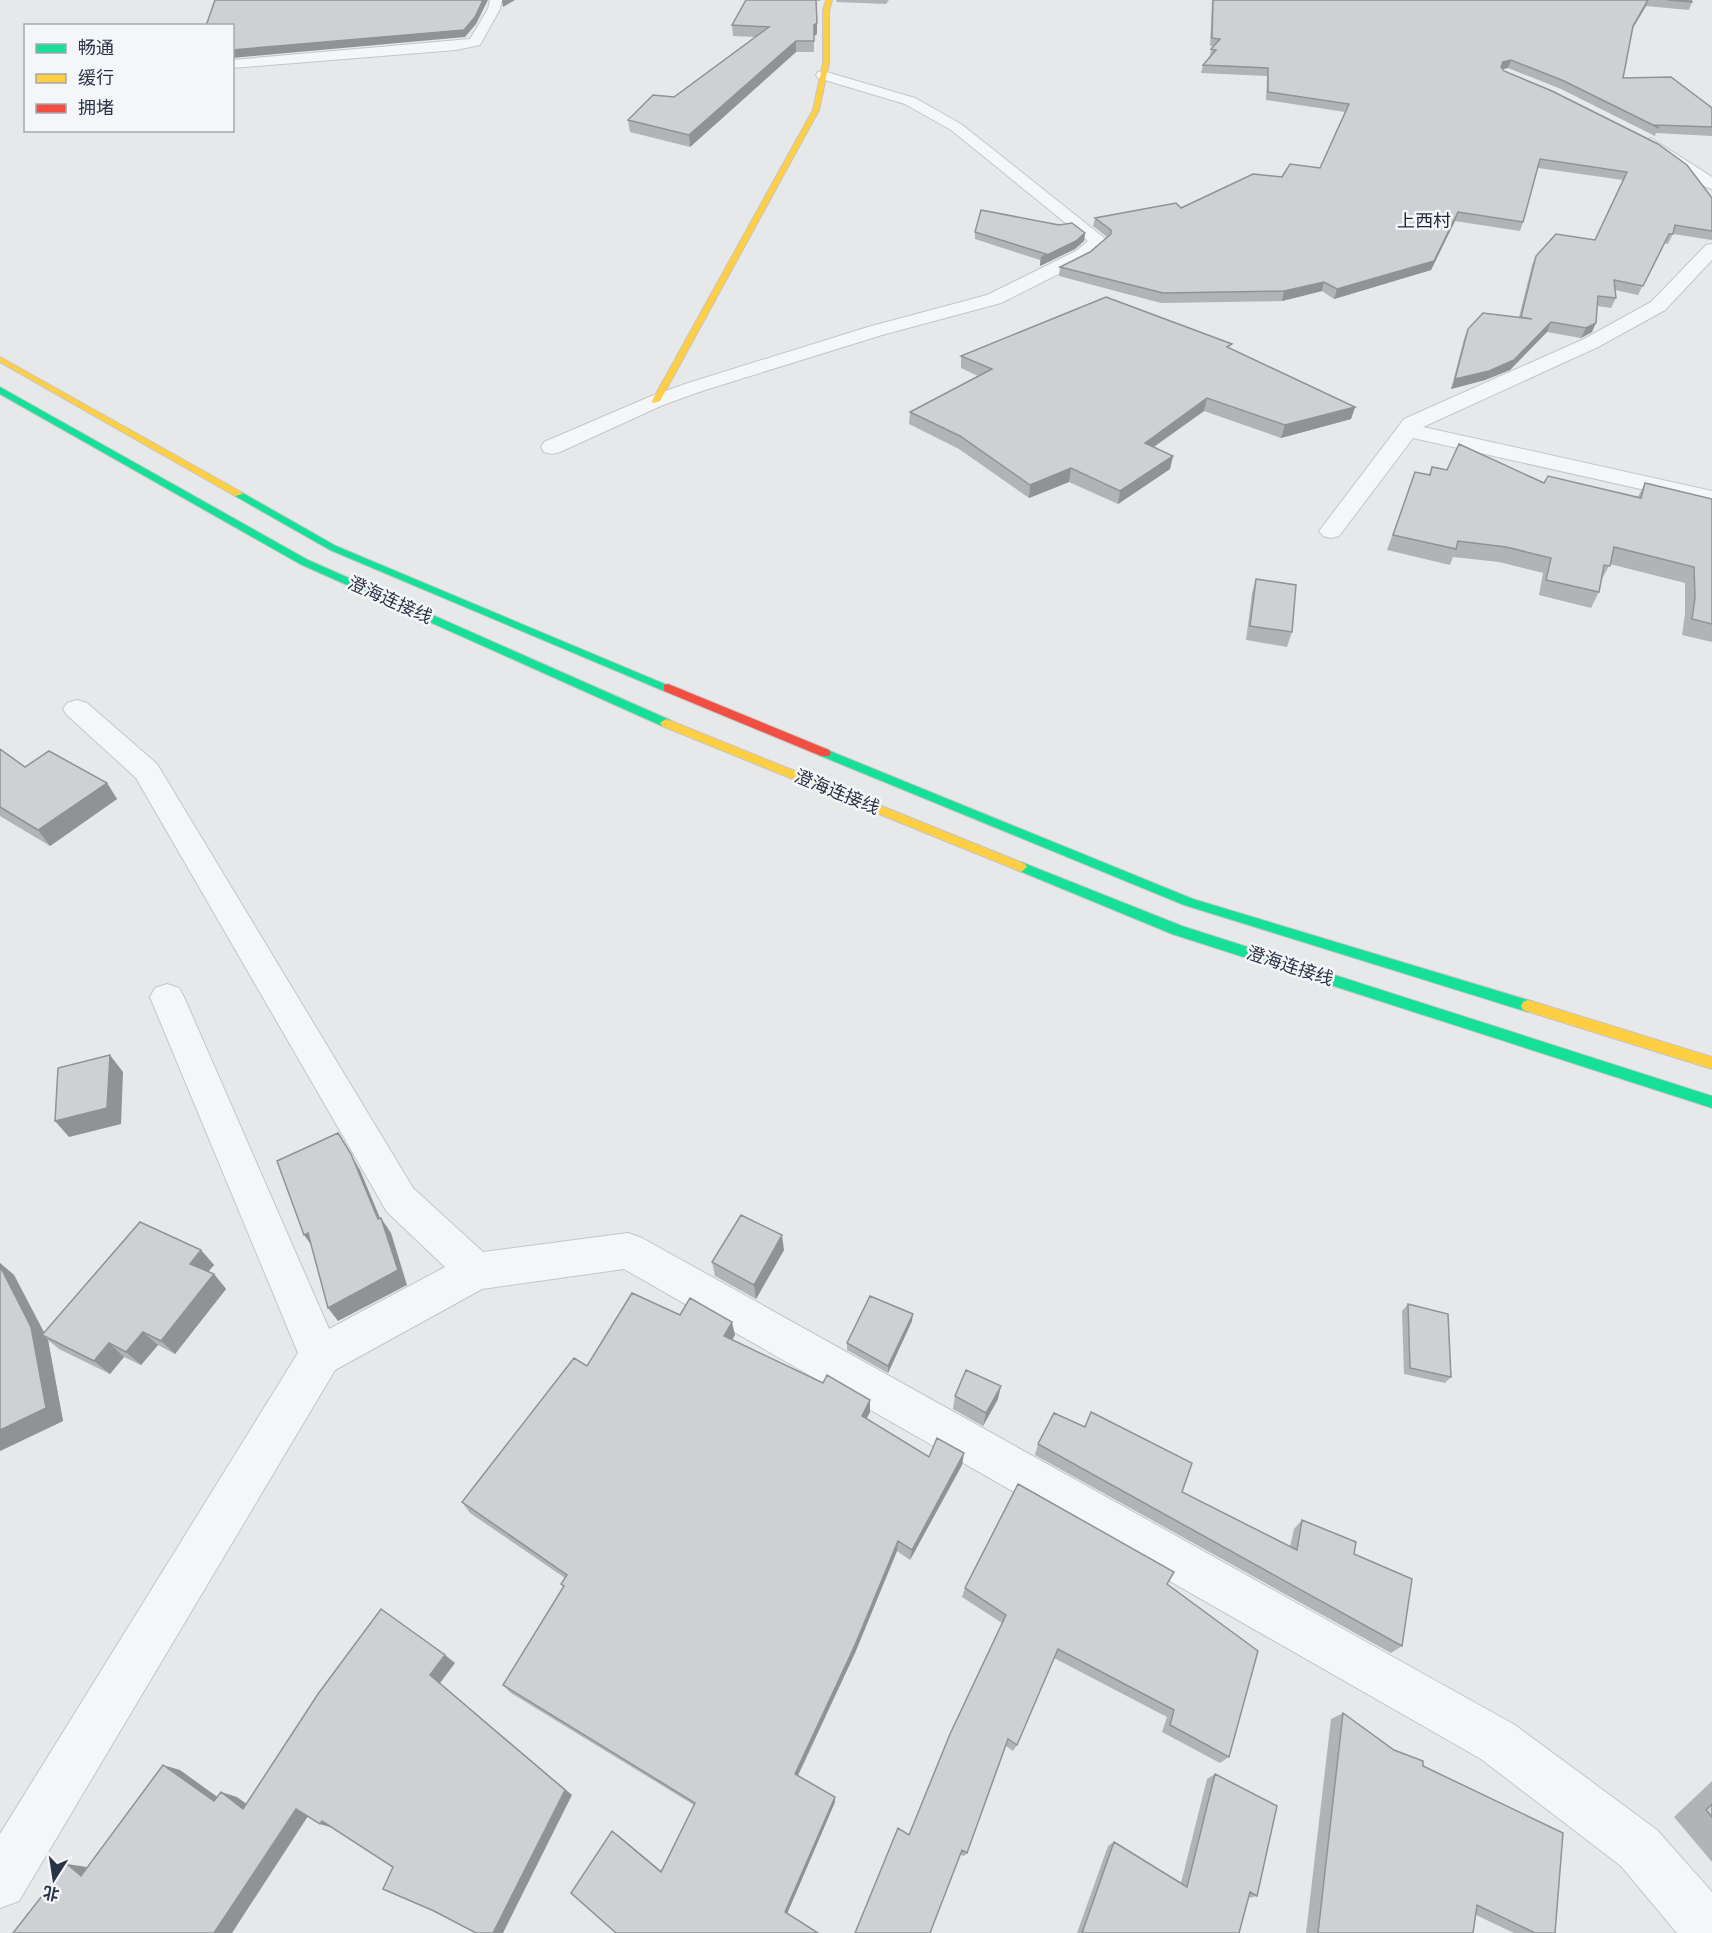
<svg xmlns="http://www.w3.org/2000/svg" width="1712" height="1933" font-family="Jost,'Noto Sans SC',sans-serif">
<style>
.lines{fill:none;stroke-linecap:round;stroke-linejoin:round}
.street-casing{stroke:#c4c6c8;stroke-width:2}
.fast-casing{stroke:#c4c6c8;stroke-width:2}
.slow-casing{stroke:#c4c6c8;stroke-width:2}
.jam-casing{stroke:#c4c6c8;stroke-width:2}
.street{fill:#f5f6f7;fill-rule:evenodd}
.fast{fill:#16e098;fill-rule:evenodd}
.slow{fill:#ffcf43;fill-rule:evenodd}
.jam{fill:#f24e42;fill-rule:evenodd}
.wall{fill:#b1b3b5}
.shaded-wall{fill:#909294}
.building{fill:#ced0d3;stroke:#909294;stroke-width:1.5}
.labels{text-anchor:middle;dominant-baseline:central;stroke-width:5;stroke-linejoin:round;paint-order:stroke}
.far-quarter-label{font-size:18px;fill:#1d2536;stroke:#f4f6f9}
.street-label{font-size:18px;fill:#2b3445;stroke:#f4f6f9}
</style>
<rect width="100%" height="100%" fill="#e6e8ea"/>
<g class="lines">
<g class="street-casing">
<path id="street" d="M490,0H502L500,9L480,45L456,50L232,68V60L470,39L488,9Z
M823,71L915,98L961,124L1108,241L1088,259L1001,303L882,335L702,391L663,405L560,452L552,454L544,452L541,447L544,442L649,397L688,383L868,327L987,295L1076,251L1088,241L951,130L905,104L818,78L816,75L818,72Z
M1651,138L1712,177V189L1706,187L1645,146L1643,143L1645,140Z
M1712,244V260L1665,310L1598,347L1423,427L1712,491V505L1413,438L1339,536L1331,538L1323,536L1319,531L1323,526L1404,419L1584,339L1651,302L1706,245Z
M77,700L87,703L157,764L413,1188L483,1252L628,1233L642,1238L1515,1725L1657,1830L1712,1892V1933H1677L1621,1866L1481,1759L624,1269L482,1289L335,1370L19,1901L0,1908V1834L298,1353L150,997L155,988L167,984L179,988L184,997L329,1329L445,1267L387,1212L136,778L67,715L63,709L67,703Z"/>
</g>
<g class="fast-casing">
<path id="fast" d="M0,387L308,560L670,720L672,723L670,726H662L300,564L0,394Z
M235,492H241L336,546L674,688L672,691H664L330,550L235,496Z
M825,749L1193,899L1528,1000L1533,1002L1535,1006L1533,1010L1528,1012L1184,905L821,756L819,753Z
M1021,862L1182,926L1712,1096V1108L1172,934L1017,870L1015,867L1017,864Z"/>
</g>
<g class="slow-casing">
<path id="slow" d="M826,0H832L829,11V63L819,110L660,401L653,403L652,401L813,110L823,63V11Z
M0,357L241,492L243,494L235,496L0,362Z
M666,719L1025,864L1027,867L1021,872L1017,870L662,726L660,723Z
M1528,1000L1712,1057V1069L1523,1010L1521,1006L1523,1002Z"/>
</g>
<g class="jam-casing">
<path id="jam" d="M668,684L829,750L831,753L829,756H821L664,691V685Z"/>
</g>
<use href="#street" class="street"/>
<use href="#fast" class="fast"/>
<use href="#slow" class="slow"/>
<use href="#jam" class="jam"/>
</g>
<path class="wall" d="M746,0H821L820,1H816L817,34L814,36V52H796L690,147L630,132L628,120L674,97L755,37L733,36L732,25Z
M836,0H889L886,4L837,2Z
M1212,0H1691L1692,2L1689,10L1646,6L1632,29L1623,78L1712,108V136L1656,133L1655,136L1561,89L1508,68L1502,69L1504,71L1712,198V240L1673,234L1668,244L1664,243L1638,295L1615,290L1616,298L1611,308L1597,306L1592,332L1581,338L1547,332L1510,370L1485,380L1451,389L1464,339L1468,329L1519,317L1532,265L1536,256L1595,240L1623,180L1538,168L1523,222L1520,231L1455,221L1431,270L1334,299L1322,291L1282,301L1161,303L1059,276L1060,267L1090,252L1107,237L1093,226L1095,218L1181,208L1282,177L1320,168L1345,112L1266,100L1267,76L1201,73L1203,65L1210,56L1211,49L1214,46H1210Z
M1059,225L1085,233L1084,241L1075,249L1040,266V260L975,239V232Z
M1231,349L1355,407L1351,419L1281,438L1204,411L1154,447L1173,456L1170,469L1118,504L1069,482L1029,498L959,449L909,424L910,412L978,376L961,368V356Z
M1432,467L1447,470L1544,483L1638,497L1645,483L1712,499V642L1682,635L1685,614V583L1610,564L1601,581L1599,592L1591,608L1539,595L1543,573L1499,562L1453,557L1450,565L1387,550L1415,472L1429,475Z
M1256,579L1292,632L1287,647L1246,640L1252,593Z
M0,749L25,767L107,783L117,799L50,846L0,816Z
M201,1250L214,1265L208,1272L214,1274L226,1289L175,1354L158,1345L141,1365L124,1357L110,1374L59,1349L48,1340L63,1421L0,1451V1263L14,1275L44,1333Z
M784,1250L756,1299L715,1276L712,1262Z
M1408,1304L1451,1377L1445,1383L1404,1374L1402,1311Z
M680,1315L735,1335L732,1339L823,1383L870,1400V1412L866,1419L929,1457L964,1453L962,1465L910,1560L897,1551L855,1653L798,1776L835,1802L787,1913L616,1933L618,1835L661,1871L694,1805L511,1693L503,1685L563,1587L561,1584L565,1578L470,1513L462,1502L587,1366Z
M912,1321L888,1373L847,1350V1343Z
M955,1396L998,1399L983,1426L953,1409Z
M1085,1427L1182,1492L1290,1547L1294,1529L1302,1520L1354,1554L1402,1646L1391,1653L1035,1455L1038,1444Z
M1167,1584L1229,1757L1220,1763L1162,1732L1167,1717L1054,1658L1017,1745L1013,1751L1006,1746L967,1853L964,1856L909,1835L1002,1623L962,1597L965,1588Z
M1343,1713L1394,1750L1423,1766L1555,1933H1514L1476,1915L1473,1933H1306L1331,1719Z
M1215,1774L1257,1896L1248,1898L1239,1933H1077L1108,1846L1114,1842L1181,1883L1207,1779Z
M1712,1781V1862L1674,1817Z"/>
<path class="shaded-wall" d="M483,0H488L476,24L465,37L232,58V50Z
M502,0H515L503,7Z
M1648,0L1646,6L1630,33L1633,26Z
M817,23V34L814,36V52V25Z
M796,41V52L690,147L689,135Z
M1511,60L1508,68L1500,70L1503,62Z
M1458,212L1455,221L1431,270L1334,299L1337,289Z
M1085,233L1084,241L1075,249L1040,266L1041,258Z
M1324,282L1322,291L1282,301L1284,291Z
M1551,322L1547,332L1510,370L1485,380L1451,389L1455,379Z
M1596,323L1592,332L1581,338L1586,328Z
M1207,398L1204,411L1142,455L1145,443Z
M1355,407L1351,419L1281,438L1285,425Z
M1173,456L1170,469L1118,504L1120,491Z
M1071,468L1069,482L1029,498L1030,485Z
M107,783L117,799L50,846L38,830Z
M110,1055L123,1072L121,1124L69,1137L55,1121Z
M338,1133L360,1170L385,1230L381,1218L391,1233L407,1285L338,1321L328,1308L378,1219Z
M308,1233L315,1250L304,1235Z
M782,1235L784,1250L756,1299L754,1285Z
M201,1250L214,1265L203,1278L190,1264Z
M0,1263L14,1275L47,1338L42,1335L48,1340L63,1421L0,1451Z
M214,1274L226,1289L175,1354L161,1341Z
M913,1314L912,1321L888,1373V1366Z
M732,1322L735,1335L727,1349L724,1336Z
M143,1332L158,1345L141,1365L126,1352Z
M109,1343L124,1357L110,1374L94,1361Z
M1001,1386L998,1399L983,1426L986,1413Z
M870,1400V1412L862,1428V1416Z
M964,1453L962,1465L910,1560L912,1550Z
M898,1541L897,1551L855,1653L796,1779L795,1774Z
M445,1655L455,1663L440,1683L572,1795L503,1933H493L430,1675Z
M163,1765L180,1770L230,1806L214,1801Z
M221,1792L237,1797L259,1813L243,1809Z
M835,1797V1802L787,1914L785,1912Z
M296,1809L310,1813L232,1933H214Z
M322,1821L333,1828L320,1824Z
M612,1831L618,1835L666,1875L661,1872Z
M67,1864L87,1867L81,1876Z"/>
<path class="building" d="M215,0H483L475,17L464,30L232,50V26H206Z
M746,0H816L817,23L814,25V41H796L689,135L628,120L653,95L674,97L769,27L732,25Z
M1213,0H1648L1633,26L1623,78L1671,77L1712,108V127L1656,125L1659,128L1564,81L1511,60L1503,62L1501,67L1504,71L1552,91L1658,144L1687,165L1712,198V231L1675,225L1673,234H1669L1643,286L1614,280L1616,298L1598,296L1596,323L1586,328L1551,322L1514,360L1489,371L1455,379L1468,329L1483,313L1532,319L1521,317L1536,256L1556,234L1595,240L1627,172L1540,159L1523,222L1458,212L1434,261L1337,289L1324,282L1284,291L1163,293L1060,267L1090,252L1111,234V230L1095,218L1176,203L1181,208L1253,174L1282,177L1290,164L1320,168L1349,104L1268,92V68L1203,65L1216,50L1211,49L1220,39L1212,38Z
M1668,0H1691L1692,2Z
M981,210L1059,225L1072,223L1085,233L1076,241L1041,258L1046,254L975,232Z
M1106,297L1232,344L1227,347L1355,407L1285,425L1207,398L1145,443L1173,456L1120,491L1071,468L1030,485L960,436L910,412L992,369L961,356Z
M1459,444L1544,483L1548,476L1641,498L1645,483L1712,499V624L1692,619L1695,598L1694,567L1614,547L1610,566L1604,565L1599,592L1546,580L1551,558L1506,547L1458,541L1456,549L1393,535L1415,472L1430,475L1432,467L1447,470Z
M1256,579L1296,585L1292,632L1250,626Z
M0,749L25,767L49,751L107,783L38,830L0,807Z
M110,1055L107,1108L55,1121L58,1068Z
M338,1133L351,1154L378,1219L381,1218L398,1270L328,1308L308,1233L304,1235L277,1161Z
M741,1215L782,1235L754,1285L712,1262Z
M140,1222L201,1250L190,1264L214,1274L161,1341L143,1332L126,1352L109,1343L94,1361L42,1335Z
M0,1266L31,1327L46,1408L0,1430Z
M632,1293L680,1315L690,1298L732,1322L724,1336L823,1383L827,1375L870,1400L862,1416L929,1457L937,1438L964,1453L912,1550L898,1541L855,1645L795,1774L835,1797L785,1912L818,1933H616L571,1893L612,1831L661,1872L695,1803L503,1685L564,1586L561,1584L567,1575L462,1502L574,1358L587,1366Z
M870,1296L913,1314L888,1366L847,1343Z
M1408,1304L1448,1314L1451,1377L1410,1368Z
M966,1370L1001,1386L986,1413L955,1396Z
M1091,1412L1192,1463L1182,1492L1297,1550L1302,1520L1356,1542L1354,1554L1412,1579L1402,1646L1038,1444L1054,1413L1085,1427Z
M1018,1484L1174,1572L1167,1584L1258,1651L1229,1757L1170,1725L1174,1710L1058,1649L1017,1745L1008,1739L967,1853L962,1850L930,1933H855L898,1828L909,1835L950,1734L1006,1615L965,1588Z
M381,1609L445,1655L430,1675L565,1790L493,1933H476L434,1911L383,1889L393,1867L322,1821L320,1824L296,1809L214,1933H13L67,1864L81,1876L163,1765L214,1801L221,1792L243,1809L318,1694Z
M1343,1713L1394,1750L1423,1761V1766L1563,1833L1555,1933H1535L1477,1905L1473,1933H1318Z
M1215,1774L1277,1806L1257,1896L1250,1892L1239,1933H1082L1114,1842L1187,1887Z
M1712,1804V1817L1706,1810Z"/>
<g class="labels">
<g class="far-quarter-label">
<text x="1424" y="221">上西村</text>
</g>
<g class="street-label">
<text transform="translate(390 600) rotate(24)">澄海连接线</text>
<text transform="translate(837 792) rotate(22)">澄海连接线</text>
<text transform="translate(1290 966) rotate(18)">澄海连接线</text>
</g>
</g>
<rect x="24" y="24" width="210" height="108" fill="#f4f6f9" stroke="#a4a8b1" stroke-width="1.5"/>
<rect x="36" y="44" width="30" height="9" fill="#16e098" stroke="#a4a8b1" stroke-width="1.5"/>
<text x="78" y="54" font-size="18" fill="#2b3445">畅通</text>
<rect x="36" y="74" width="30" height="9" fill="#ffcf43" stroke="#a4a8b1" stroke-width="1.5"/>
<text x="78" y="84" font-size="18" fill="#2b3445">缓行</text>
<rect x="36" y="104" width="30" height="9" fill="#f24e42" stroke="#a4a8b1" stroke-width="1.5"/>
<text x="78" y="114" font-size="18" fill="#2b3445">拥堵</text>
<g transform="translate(54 1879) rotate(192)" stroke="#f4f6f9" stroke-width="4.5" paint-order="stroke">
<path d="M0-4.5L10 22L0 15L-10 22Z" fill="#2b3445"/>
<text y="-9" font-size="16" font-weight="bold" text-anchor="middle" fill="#2b3445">北</text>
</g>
</svg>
